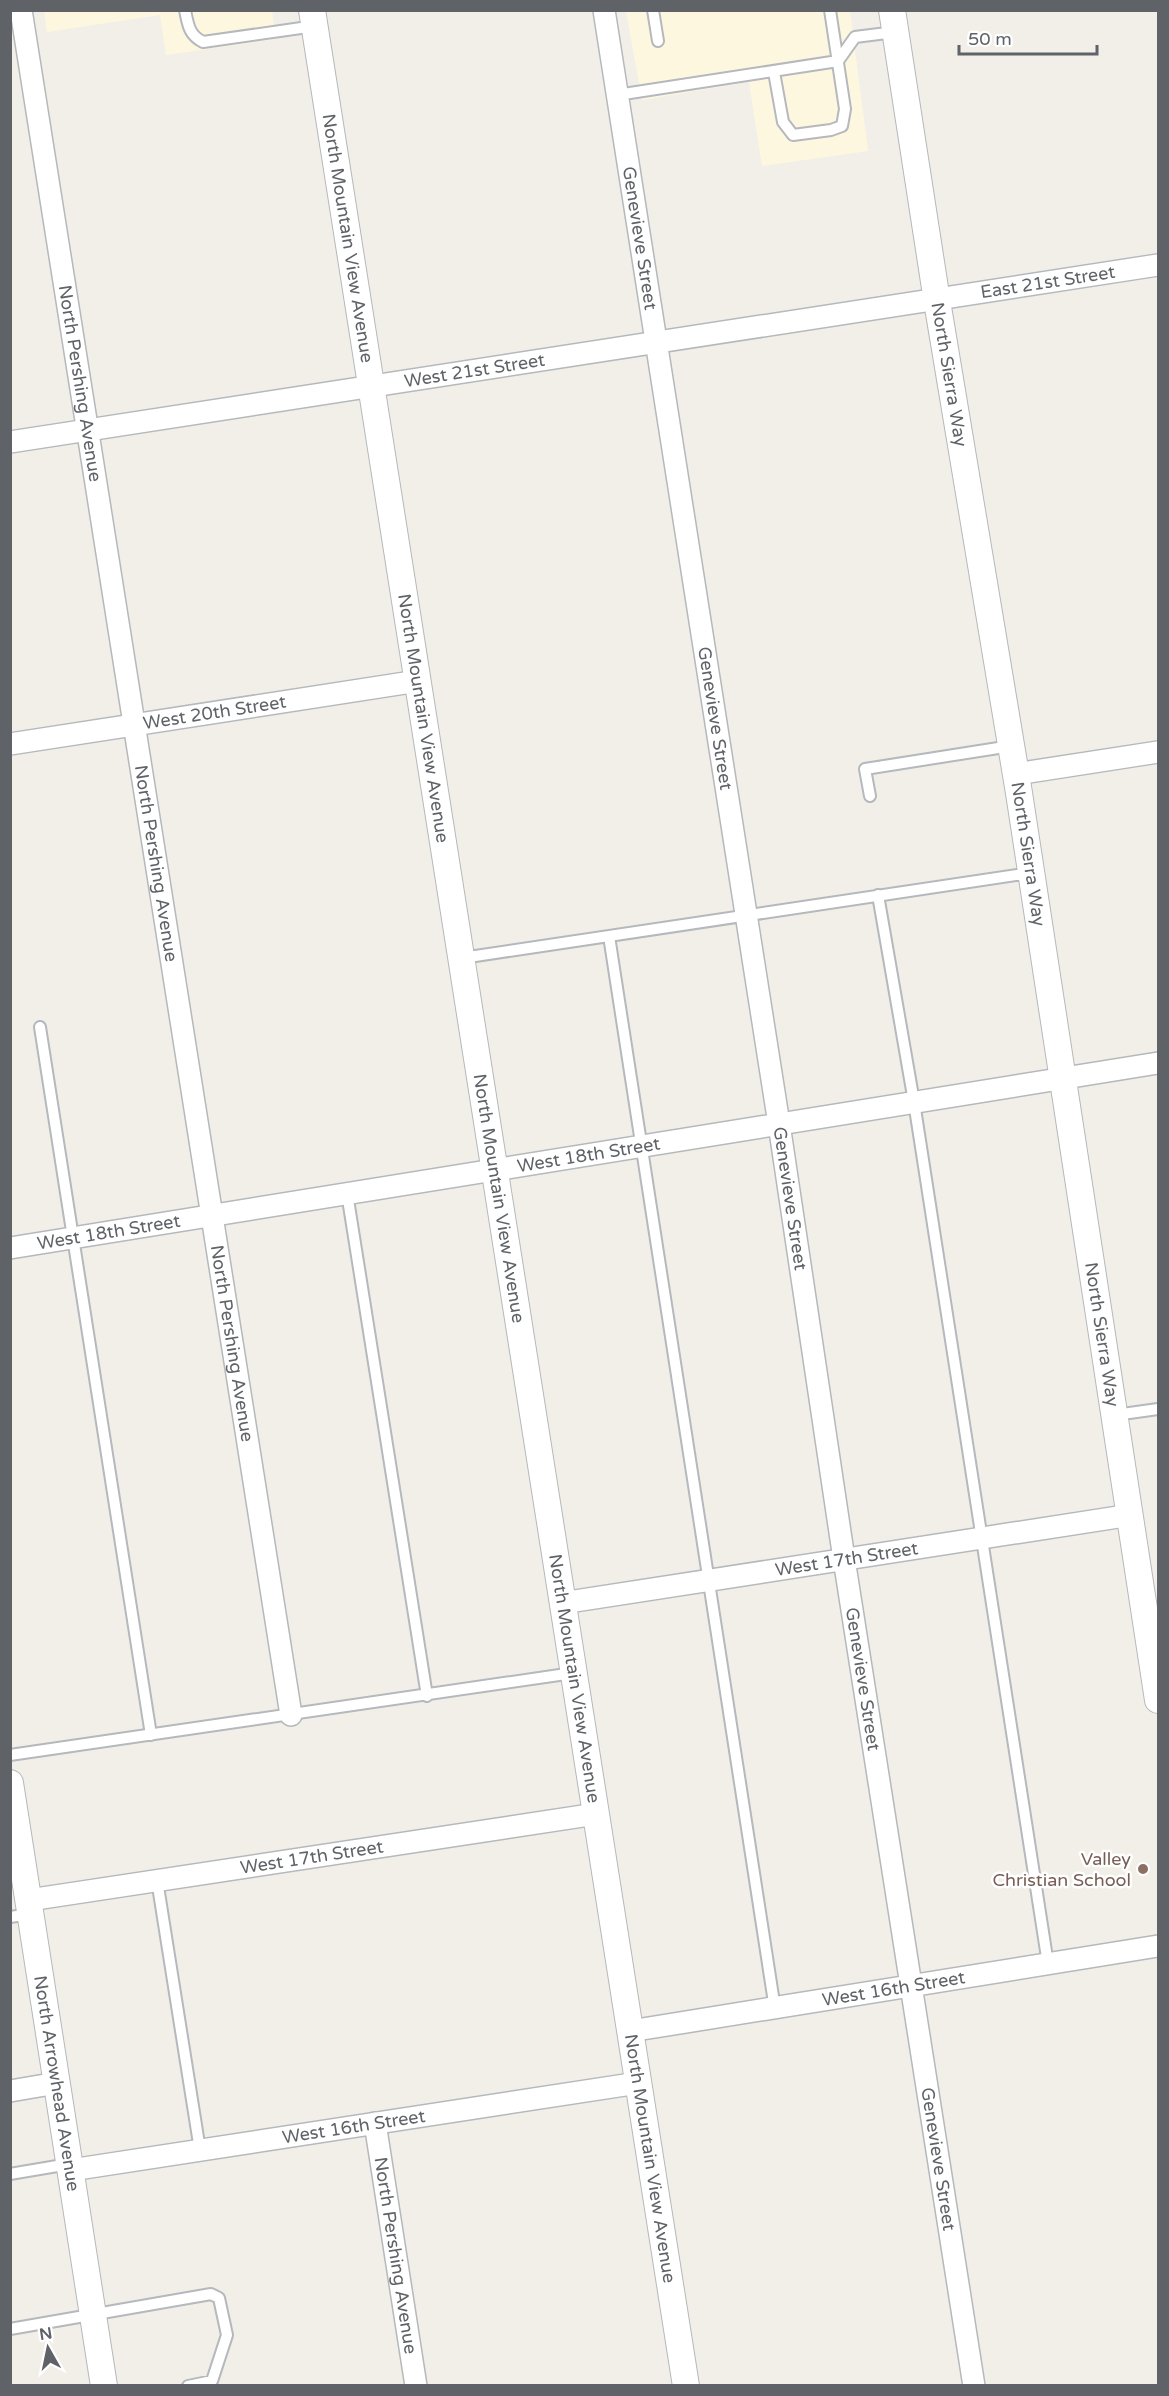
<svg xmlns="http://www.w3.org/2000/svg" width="1169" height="2396" font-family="'Varela Round',sans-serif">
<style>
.commercial{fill:#fef7e0}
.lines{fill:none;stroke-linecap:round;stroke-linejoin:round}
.service-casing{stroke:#b5b8bc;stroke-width:14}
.minor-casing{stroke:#b5b8bc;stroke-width:24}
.tertiary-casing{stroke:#b5b8bc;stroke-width:28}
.service{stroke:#fff;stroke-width:10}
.minor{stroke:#fff;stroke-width:21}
.tertiary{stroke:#fff;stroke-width:26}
.education-dot{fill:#8d6e63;stroke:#fff;stroke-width:2}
.labels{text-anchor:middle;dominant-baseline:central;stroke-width:5;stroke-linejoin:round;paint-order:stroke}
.street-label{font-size:18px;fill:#5f6368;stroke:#fff}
.education-label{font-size:18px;fill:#785e54;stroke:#fff;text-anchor:end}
</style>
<rect width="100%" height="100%" fill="#f1efe8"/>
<path class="commercial" d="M44,11H272L276,39L166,55L160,15L47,32Z
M626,11H850L868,151L762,166L749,82L642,100Z"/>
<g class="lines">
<g class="service-casing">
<path id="service" d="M185,10C188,25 189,35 203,42L315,26
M653,10L658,41
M774,72L783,122L793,135L831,130L842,126L845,109L830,10
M617,95L838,61L855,37L895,32
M870,796L865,769L1011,746
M878,895L914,1102L1048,1964
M609,936L775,2009
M462,958L1030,873
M40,1027L151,1735
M347,1193L427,1696
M1115,1415L1158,1409
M10,1755L573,1673
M157,1880L200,2150
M10,1917L31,1914
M10,2174L69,2164
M10,2329L211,2294L219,2298L227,2335L212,2381L188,2386"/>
</g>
<g class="minor-casing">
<g id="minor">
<path id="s1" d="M21,10L291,1715"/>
<path id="s2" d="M604,10L779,1124L844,1559L974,2386"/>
<path id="s3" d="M10,442L1158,265"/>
<path id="s4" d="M10,744L418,681"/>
<path d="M1016,774L1158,752"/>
<path id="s5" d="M10,1248L1158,1063"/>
<path id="s6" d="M562,1603L1131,1515"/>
<path id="s7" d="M29,1900L596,1814"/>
<path id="s8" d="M630,2031L1158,1946"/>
<path d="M10,2091L57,2083"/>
<path id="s9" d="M375,2123L416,2386"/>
<path id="s10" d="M71,2170L638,2083"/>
</g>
</g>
<g class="tertiary-casing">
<g id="tertiary">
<path id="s11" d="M312,10L686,2386"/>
<path id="s12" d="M892,10L937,301L1019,793L1158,1700"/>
<path id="s13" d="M10,1783L104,2386"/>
</g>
</g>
<use href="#service" class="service"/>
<use href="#minor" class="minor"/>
<use href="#tertiary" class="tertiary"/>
</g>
<circle class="education-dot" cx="1143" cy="1869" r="6"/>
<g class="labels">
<g class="street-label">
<text stroke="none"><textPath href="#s11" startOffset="231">North Mountain View Avenue</textPath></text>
<text stroke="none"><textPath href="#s2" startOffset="231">Genevieve Street</textPath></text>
<text stroke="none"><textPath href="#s3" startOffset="1050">East 21st Street</textPath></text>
<text stroke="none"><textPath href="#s3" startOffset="470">West 21st Street</textPath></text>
<text stroke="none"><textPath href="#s12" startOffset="369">North Sierra Way</textPath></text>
<text stroke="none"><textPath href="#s1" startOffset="378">North Pershing Avenue</textPath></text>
<text stroke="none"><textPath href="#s4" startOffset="207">West 20th Street</textPath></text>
<text stroke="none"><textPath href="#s11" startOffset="717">North Mountain View Avenue</textPath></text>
<text stroke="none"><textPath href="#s2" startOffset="717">Genevieve Street</textPath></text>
<text stroke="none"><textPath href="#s12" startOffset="855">North Sierra Way</textPath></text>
<text stroke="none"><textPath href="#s1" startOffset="864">North Pershing Avenue</textPath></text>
<text stroke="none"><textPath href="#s5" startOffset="586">West 18th Street</textPath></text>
<text stroke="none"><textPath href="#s11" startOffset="1203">North Mountain View Avenue</textPath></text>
<text stroke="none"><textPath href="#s2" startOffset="1203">Genevieve Street</textPath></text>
<text stroke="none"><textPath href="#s5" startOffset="100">West 18th Street</textPath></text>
<text stroke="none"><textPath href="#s12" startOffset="1341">North Sierra Way</textPath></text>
<text stroke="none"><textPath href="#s1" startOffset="1350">North Pershing Avenue</textPath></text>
<text stroke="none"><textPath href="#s6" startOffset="288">West 17th Street</textPath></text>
<text stroke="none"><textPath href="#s11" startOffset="1689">North Mountain View Avenue</textPath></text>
<text stroke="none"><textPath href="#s2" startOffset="1689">Genevieve Street</textPath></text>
<text stroke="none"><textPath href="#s7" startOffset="286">West 17th Street</textPath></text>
<text stroke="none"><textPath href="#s8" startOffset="267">West 16th Street</textPath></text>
<text stroke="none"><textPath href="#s13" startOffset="304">North Arrowhead Avenue</textPath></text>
<text stroke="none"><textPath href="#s10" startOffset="286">West 16th Street</textPath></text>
<text stroke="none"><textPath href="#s11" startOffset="2175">North Mountain View Avenue</textPath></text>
<text stroke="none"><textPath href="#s2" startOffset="2175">Genevieve Street</textPath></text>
<text stroke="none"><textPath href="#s9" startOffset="134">North Pershing Avenue</textPath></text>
</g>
<g class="education-label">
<text x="1131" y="1859">Valley<tspan x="1131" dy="21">Christian School</tspan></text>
</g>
</g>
<rect width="1169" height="2396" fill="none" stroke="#5f6368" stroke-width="24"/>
<g transform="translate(48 2348) rotate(351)" stroke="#ffffff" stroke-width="4.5" paint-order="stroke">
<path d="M0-4.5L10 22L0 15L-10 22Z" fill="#5f6368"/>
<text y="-9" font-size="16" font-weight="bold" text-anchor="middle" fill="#5f6368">N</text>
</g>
<path d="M959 45v9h138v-9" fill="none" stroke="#5f6368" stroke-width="3"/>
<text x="968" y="45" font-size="18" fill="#5f6368" stroke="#ffffff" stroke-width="4.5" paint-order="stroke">50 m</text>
</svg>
